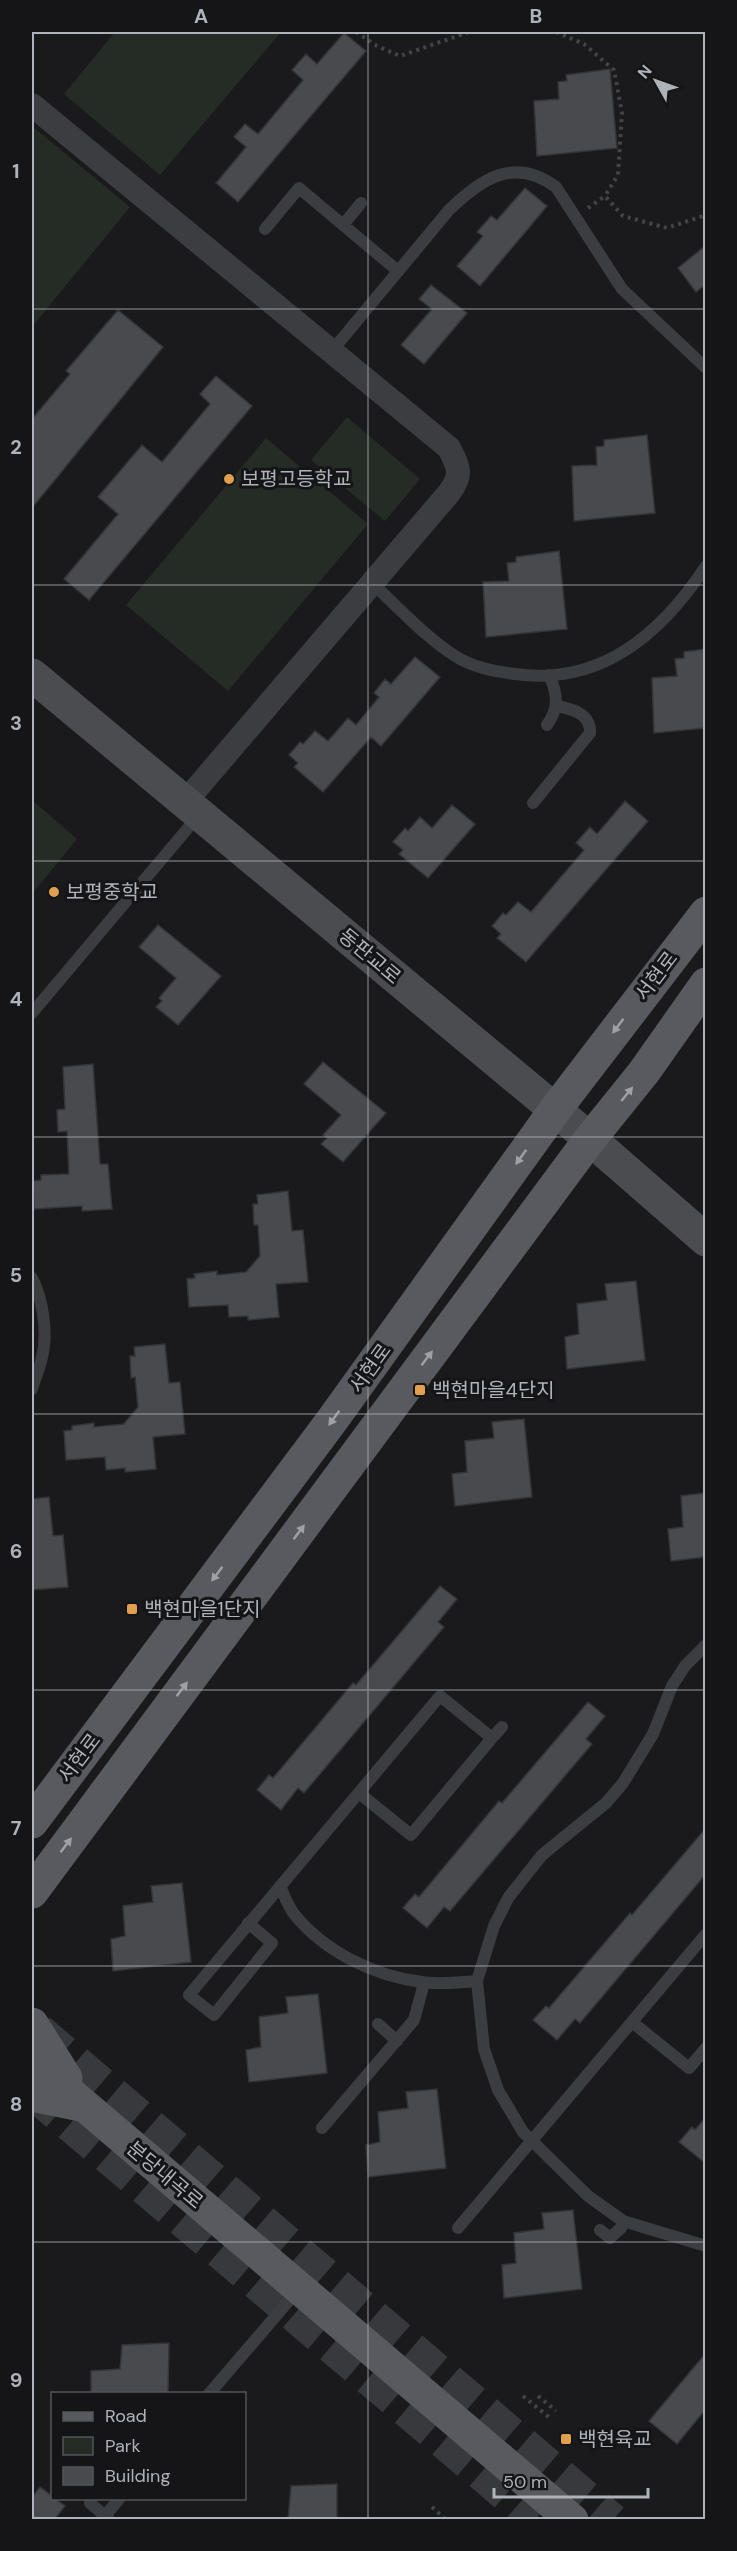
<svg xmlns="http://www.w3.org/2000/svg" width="737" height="2551" font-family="'DM Sans','Noto Sans KR',sans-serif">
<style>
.green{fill:#242c25}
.building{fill:#494a4e;stroke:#343538;stroke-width:1.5}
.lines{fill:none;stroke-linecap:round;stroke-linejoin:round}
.trunk-tunnel{stroke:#38393c;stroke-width:33;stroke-dasharray:33 16;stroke-linecap:butt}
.path{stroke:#424447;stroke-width:4;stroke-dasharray:3 4.5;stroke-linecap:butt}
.service{stroke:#3b3d41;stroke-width:12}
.minor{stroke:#3b3d41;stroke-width:24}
.secondary{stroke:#4a4c50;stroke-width:33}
.primary{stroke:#585a5f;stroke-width:33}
.oneway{fill:#9da1a8}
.grid{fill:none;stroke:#aeb3ba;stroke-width:1.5;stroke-opacity:0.55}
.poi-dot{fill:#e0a04e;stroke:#151517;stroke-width:2}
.labels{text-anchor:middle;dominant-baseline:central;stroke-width:6;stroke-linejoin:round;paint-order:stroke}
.poi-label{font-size:20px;fill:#aeb3ba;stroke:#151517;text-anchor:start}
.street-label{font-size:20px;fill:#aeb3ba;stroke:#151517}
.neatline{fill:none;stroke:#aeb3ba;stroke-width:2}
.grid-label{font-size:20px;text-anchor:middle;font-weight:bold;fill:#aeb3ba}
</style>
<rect width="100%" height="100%" fill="#1a1a1c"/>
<path class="green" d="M115,32H281L160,175L64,94Z
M32,126L130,207L32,327Z
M347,417L420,479L385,521L311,460Z
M266,438L368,524L228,691L126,605Z
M32,800L77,839L32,894Z"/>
<path class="building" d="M344,33L366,51L238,202L216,183L246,147L234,137L245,124L258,134L303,80L292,70L306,54L317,64Z
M610,69L617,148L537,156L534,101L559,99L558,82L567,81L566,75Z
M525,188L547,206L480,286L457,266L483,236L477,232L491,216L497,220Z
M705,246V285L696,292L678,268Z
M431,285L467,313L424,364L401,345L432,309L419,299Z
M118,310L163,347L32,508V419L70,374L66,371Z
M216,376L252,406L89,600L64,579L118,514L98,497L142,445L162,462L210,404L200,394Z
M647,435L655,513L574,521L572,466L597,465L596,447L604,446V440Z
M559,551L567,629L486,637L483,582L509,581L507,563L516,562V557Z
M705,649V728L654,733L652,678L677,676L675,659L684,658V652Z
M415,657L440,677L381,746L371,737L323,792L294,767L298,763L289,755L300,742L303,744L315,731L328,741L348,718L356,725L379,697L374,693L385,679L391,684Z
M625,801L648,821L526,962L497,938L501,934L492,926L503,913L506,915L518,902L531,912L584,850L576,843L590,827L597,834Z
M452,805L475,824L428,878L399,854L403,850L393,842L405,828L408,831L420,817L432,828Z
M158,925L221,976L178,1025L156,1007L162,1001L159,998L176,978L139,947Z
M323,1062L386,1113L343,1162L321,1144L327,1138L323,1135L341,1115L304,1084Z
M93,1064L100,1164H108L112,1209L82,1211V1206L34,1209L33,1181L41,1180V1175L69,1174L67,1131L58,1132L57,1110L65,1109L63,1067Z
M288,1191L292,1231L303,1230L308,1282L276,1284L279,1317L248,1320V1316L229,1317L228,1305L189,1307L187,1279L195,1278L194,1274L217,1271V1275L246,1272L260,1256L258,1225H254L253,1204H258L257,1195Z
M636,1281L645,1360L567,1369L565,1337L579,1334L577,1304L607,1300L605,1284Z
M165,1344L169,1383L180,1382L185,1434L153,1437L156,1469L125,1472V1468L106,1470L105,1457L66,1460L64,1431L72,1430V1426L94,1423V1427L124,1424L138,1407L135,1377L131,1378L130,1356H135L134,1347Z
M524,1419L532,1497L455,1506L452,1474L467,1472L465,1441L494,1438L492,1422Z
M705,1493V1557L671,1561L668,1529L683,1527L681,1496Z
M49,1497L53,1536L63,1535L68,1587L32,1590V1499Z
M440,1586L457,1599L438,1622L444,1627L304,1793L298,1788L281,1810L257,1790L269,1775L273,1778L353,1683L356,1685Z
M588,1702L605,1716L586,1739L592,1744L450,1911L444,1907L427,1928L403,1908L415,1894L419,1897L499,1801L502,1803Z
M705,1829V1875L580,2023L575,2019L557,2040L533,2020L546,2006L549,2008L630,1913L632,1915Z
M182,1883L191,1962L113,1971L111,1939L125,1936L123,1906L153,1902L151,1886Z
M318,1994L327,2073L249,2082L246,2050L261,2047L259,2017L288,2013L286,1997Z
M437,2089L446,2168L368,2177L366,2145L380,2142L378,2112L408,2108L406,2092Z
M705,2118V2163L679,2142L692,2127L695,2130Z
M573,2210L582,2289L504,2298L502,2265L516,2263L514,2233L544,2229L542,2213Z
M169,2343L168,2394H91V2371L120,2369L122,2345Z
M705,2354V2410L677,2444L649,2421Z
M337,2484V2520H288L291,2486Z
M40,2487L65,2506L54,2520H32V2497Z"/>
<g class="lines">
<path class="trunk-tunnel" d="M39,2030L613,2520
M32,2093L535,2520"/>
<path class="path" d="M356,32L377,46L400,56L469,32
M556,32L584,44L614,70L622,113L618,175L605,196L623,216L667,228L706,215
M588,208L605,196
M523,2396L550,2418
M538,2396L556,2411
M432,2507L446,2520"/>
<path class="service" d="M343,225L361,203
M265,229L299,188L398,271
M331,352L449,210C481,179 514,156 556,187L622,289L706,368
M372,583C398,607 432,644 462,660C479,669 497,672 515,674C601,686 661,634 706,566
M547,725C559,708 558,694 549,675
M533,803L590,733C591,714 573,709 557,706
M32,1013L199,815
M32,1278C43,1299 48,1334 42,1357C40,1368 35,1378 32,1389
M706,1645L685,1666L672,1686L653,1734L623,1783L606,1803L542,1855L508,1898L494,1926L477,1981L484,2049L498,2090L523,2132L588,2196L623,2221L706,2246
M492,1738L502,1727
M280,1886C284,1895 288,1906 294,1914C325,1952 374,1976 422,1982C440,1985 459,1982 477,1981
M248,1923L272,1943L214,2015L189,1995L440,1696L492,1738L411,1835L359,1793
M632,2022L689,2068L706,2048
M378,2024L397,2041
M322,2128L414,2020L424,1983
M458,2228L706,1934
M600,2230L610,2238L621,2228L623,2221
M209,2394L298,2290
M90,2503L105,2516
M109,2520L105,2516L120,2498"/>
<path class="minor" d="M32,105L449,448C459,468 463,474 449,493L185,802"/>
<path class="secondary" d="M32,675L590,1139L706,1240"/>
<path class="primary" d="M32,1822L333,1419L555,1110L706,913
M32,1892L590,1139L644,1072L706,984
M32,2024L66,2078
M32,2061L572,2520
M32,2095L81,2105"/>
</g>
<defs><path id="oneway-solid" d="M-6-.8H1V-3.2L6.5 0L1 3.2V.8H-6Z" transform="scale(1.5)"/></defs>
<g class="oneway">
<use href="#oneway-solid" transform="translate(618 1026) rotate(127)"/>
<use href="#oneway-solid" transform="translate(627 1094) rotate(-51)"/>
<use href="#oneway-solid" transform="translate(521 1157) rotate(126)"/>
<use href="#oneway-solid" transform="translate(427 1358) rotate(-53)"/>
<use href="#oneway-solid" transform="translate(334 1418) rotate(126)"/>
<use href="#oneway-solid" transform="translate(299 1532) rotate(-53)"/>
<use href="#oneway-solid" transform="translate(217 1574) rotate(127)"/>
<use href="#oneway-solid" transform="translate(182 1689) rotate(-53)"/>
<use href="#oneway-solid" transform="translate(66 1845) rotate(-53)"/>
</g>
<path class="grid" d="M368,32V2520M32,309H706M32,585H706M32,861H706M32,1137H706M32,1414H706M32,1690H706M32,1966H706M32,2242H706"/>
<g class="poi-dot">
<circle cx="229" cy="479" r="6"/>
<circle cx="54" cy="892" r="6"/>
<rect x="414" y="1384" width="12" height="12" rx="3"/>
<rect x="126" y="1603" width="12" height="12" rx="3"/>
<rect x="560" y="2433" width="12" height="12" rx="3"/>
</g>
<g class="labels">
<g class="poi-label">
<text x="241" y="479">보평고등학교</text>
<text x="66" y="892">보평중학교</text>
<text x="432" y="1390">백현마을4단지</text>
<text x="144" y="1609">백현마을1단지</text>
<text x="578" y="2439">백현육교</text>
</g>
<g class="street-label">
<text transform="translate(370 956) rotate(40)">동판교로</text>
<text transform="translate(656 976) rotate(-53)">서현로</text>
<text transform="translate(370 1368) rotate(-54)">서현로</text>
<text transform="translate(79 1758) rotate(-53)">서현로</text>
<text transform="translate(165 2175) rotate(40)">분당내곡로</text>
</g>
</g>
<rect width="737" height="2551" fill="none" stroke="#151517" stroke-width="66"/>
<rect x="51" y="2392" width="195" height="108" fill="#151517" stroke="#525458" stroke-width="1.5"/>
<rect x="63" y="2412" width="30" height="9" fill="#585a5f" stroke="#525458" stroke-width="1.5"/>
<text x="105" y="2422" font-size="18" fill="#aeb3ba">Road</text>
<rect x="63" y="2437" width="30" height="18" fill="#242c25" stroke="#525458" stroke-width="1.5"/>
<text x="105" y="2452" font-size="18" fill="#aeb3ba">Park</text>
<rect x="63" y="2467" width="30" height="18" fill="#494a4e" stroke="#525458" stroke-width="1.5"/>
<text x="105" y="2482" font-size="18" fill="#aeb3ba">Building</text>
<g transform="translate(656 81) rotate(310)" stroke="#151517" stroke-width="4.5" paint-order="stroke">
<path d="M0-4.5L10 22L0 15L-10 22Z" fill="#aeb3ba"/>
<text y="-9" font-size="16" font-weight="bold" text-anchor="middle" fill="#aeb3ba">N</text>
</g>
<path d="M494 2488v9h154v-9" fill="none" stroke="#aeb3ba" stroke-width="3"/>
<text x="503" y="2488" font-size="18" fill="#aeb3ba" stroke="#151517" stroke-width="4.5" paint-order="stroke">50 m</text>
<rect x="33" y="33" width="671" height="2485" class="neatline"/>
<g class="grid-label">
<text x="201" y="23">A</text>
<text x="536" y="23">B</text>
<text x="16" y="178">1</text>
<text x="16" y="454">2</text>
<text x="16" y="730">3</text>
<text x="16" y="1006">4</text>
<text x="16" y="1282">5</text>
<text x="16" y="1558">6</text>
<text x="16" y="1835">7</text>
<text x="16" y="2111">8</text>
<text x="16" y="2387">9</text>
</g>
</svg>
